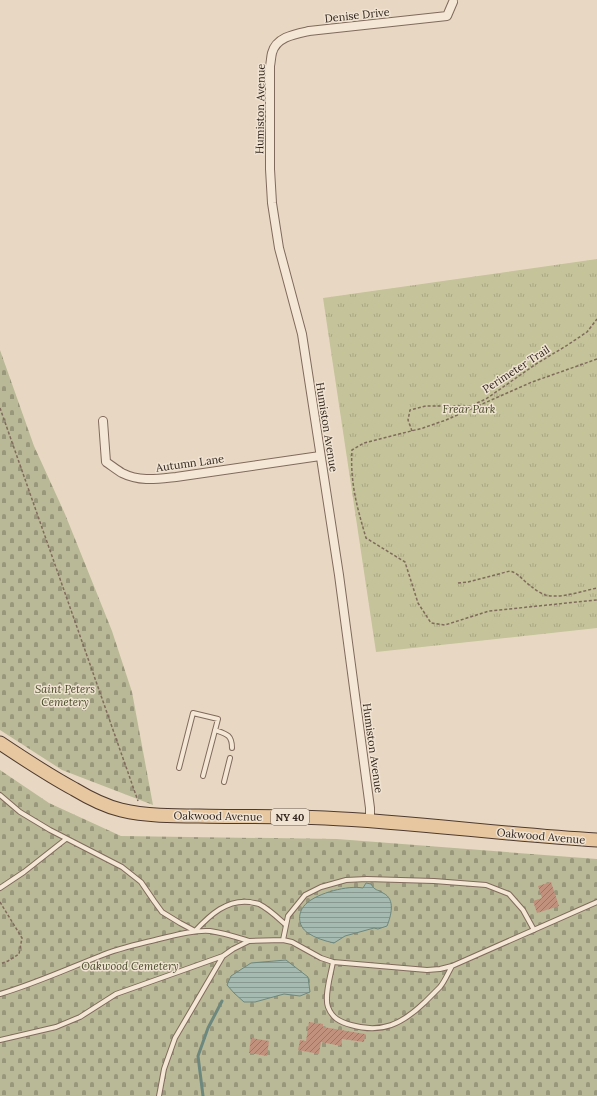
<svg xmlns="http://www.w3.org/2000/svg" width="597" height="1096" font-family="Lora,serif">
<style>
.cemetery{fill:url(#cemetery-stones)}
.park{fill:url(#park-tufts)}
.water{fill:url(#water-rules);stroke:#6d887e}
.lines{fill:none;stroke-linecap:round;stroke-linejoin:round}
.stream{stroke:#6d887e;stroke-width:3}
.building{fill:url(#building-hatch)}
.service-casing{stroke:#806a5c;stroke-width:6}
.minor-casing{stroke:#806a5c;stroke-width:10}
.primary-casing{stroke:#4e3a30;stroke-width:15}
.path{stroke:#806a5c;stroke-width:1.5;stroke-dasharray:3 2;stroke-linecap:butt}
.service{stroke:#f4e7d5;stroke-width:4}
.minor{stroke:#f4e7d5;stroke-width:8}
.primary{stroke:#e7c79f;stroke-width:13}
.labels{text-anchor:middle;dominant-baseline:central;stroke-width:3;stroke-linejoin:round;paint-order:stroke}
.shield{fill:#f0e3d2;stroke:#6a5e54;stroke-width:1}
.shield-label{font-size:10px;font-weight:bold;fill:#31251e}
.street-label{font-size:11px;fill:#31251e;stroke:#f0e3d2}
.park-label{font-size:11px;font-style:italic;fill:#474b28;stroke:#f0e3d2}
</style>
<defs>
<pattern id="cemetery-stones" width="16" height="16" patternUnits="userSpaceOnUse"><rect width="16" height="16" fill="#bab997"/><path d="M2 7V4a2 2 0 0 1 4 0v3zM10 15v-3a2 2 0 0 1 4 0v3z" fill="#98967b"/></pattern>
<pattern id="park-tufts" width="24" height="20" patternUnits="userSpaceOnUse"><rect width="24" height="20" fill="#c4c399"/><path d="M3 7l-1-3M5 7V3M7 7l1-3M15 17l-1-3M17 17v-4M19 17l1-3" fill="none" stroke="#a9a783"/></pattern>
<pattern id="water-rules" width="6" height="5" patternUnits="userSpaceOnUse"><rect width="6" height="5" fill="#a5bbb2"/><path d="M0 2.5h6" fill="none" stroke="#879890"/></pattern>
<pattern id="building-hatch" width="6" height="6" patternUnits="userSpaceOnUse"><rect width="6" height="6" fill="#c1917e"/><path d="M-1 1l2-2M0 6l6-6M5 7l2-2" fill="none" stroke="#9d7667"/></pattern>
</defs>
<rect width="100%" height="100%" fill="#e8d8c3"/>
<path class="cemetery" d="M0,350L34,446L65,514L112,631L132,692L153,805L62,770L0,730Z
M0,770L49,803L121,836L337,839L597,859V1096H0Z"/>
<path class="park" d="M597,259V628L376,652L323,298Z"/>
<path class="water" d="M366,883L371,884C375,891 377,889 383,893C396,899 391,916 387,926L378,929L374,928L345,936L334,943C325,941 315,938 308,933C297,926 297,911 307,903C318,893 348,885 363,888Z
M286,960L308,977L310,992L300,996L284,994L255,1002H244L234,993L227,985L231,976L251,963Z"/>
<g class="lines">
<path class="stream" d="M203,1096L198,1056L208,1028L222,1001"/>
</g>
<path class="building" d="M551,882L559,906L537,913L533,901L542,898L538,886Z
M309,1022L323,1024V1027L365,1034L364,1042L342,1039L341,1046L321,1042L319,1054L298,1050L300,1040L306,1041Z
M251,1038L269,1041L267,1056L249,1053Z"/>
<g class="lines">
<g class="service-casing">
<path id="service" d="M215,730C227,734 232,735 232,748
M179,768L193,713L218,719L203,776
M224,782L230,758
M0,795L20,812L50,830L122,867L141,882L154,901L162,912L180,923L195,931C210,915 227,899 250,902C253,903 256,903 259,904C269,909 277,917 286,925
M0,888L24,872L66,839
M283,940L288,916L305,895L321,887L346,880L367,879L434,881L486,885L509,894L523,910L534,930
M333,962L427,970L440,969L452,966
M0,994C34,984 67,969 100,956C119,948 139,944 159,939C176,935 193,930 210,931C224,933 236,937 249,941
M0,1040L56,1027L80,1017L116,994L223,956
M159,1096L164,1069L175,1038L223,956L233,949L249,941L283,940L292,942L321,958L333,962C331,974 324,996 328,1007C332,1018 340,1022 351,1025C382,1034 402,1024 425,1002C430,997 435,992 440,987C445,981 448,973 452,966L597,902"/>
</g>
<g class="minor-casing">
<path id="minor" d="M103,421L106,462C112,466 117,470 122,473C140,482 157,479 176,477L320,456
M370,821V808L339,575L302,334L279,248L272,203L270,169V66C271,61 271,57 272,53C276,37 295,34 309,31L447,16L453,2"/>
</g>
<g class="primary-casing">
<path id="primary" d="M0,743C24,759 48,775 74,789C89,798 104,806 121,810C146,816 173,816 199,816C241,817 283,816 325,818C416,822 506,835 597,840"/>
</g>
<path class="path" d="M597,359L532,382L446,420L423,428L364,443L352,450C350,483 357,507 366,538L405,562L418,603L431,623L445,625L489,611L597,600
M0,408L138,801
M412,431L408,420L410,410L426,406H470L486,399L536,364L566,346L587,332L597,319
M458,583L468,582L510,571C519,573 524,582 532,587C537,591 544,596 551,596C566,597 583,591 597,588
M0,902L22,938L19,954L8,961L0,964"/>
<use href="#service" class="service"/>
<use href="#minor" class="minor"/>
<use href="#primary" class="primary"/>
</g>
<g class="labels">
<rect class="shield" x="271" y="809" width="38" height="16" rx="3"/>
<g class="shield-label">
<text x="290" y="817">NY 40</text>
</g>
<g class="street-label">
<text transform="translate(357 15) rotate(-6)">Denise Drive</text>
<text transform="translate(260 109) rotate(-89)">Humiston Avenue</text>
<text transform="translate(516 369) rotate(-33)">Perimeter Trail</text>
<text transform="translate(327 427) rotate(81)">Humiston Avenue</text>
<text transform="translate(190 463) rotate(-8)">Autumn Lane</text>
<text transform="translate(373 748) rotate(82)">Humiston Avenue</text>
<text transform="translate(218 816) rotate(1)">Oakwood Avenue</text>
<text transform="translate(541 836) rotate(5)">Oakwood Avenue</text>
</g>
<g class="park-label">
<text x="469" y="409">Frear Park</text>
<text x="65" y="689">Saint Peters<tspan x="65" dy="13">Cemetery</tspan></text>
<text x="130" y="966">Oakwood Cemetery</text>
</g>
</g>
</svg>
